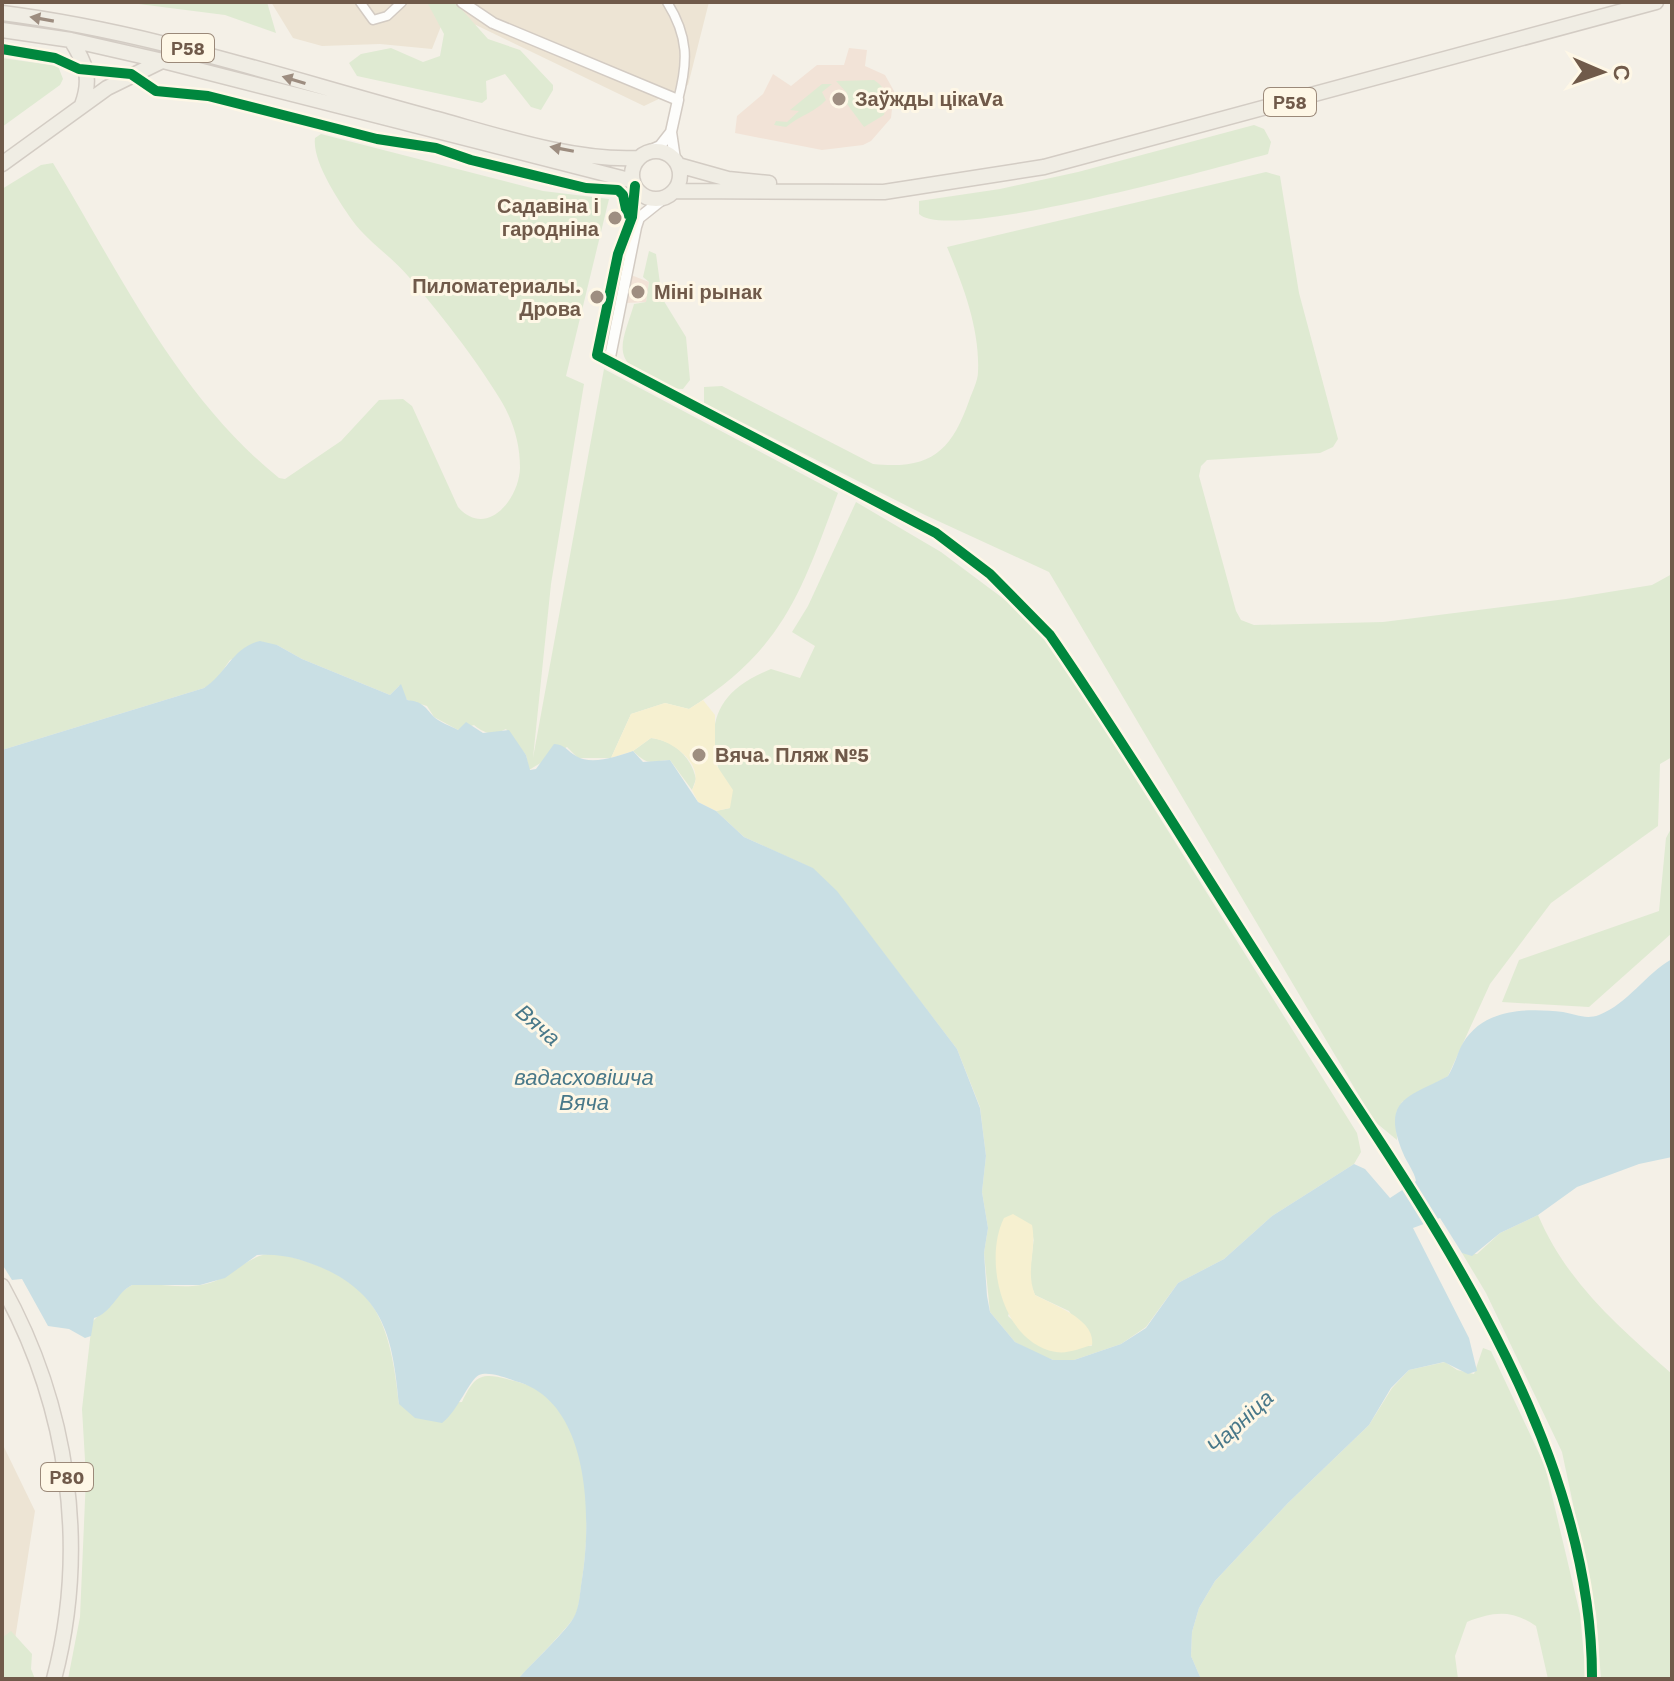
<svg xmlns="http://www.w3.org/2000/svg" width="1674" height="1681" font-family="'Work Sans',sans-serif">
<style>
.residential{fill:#ede4d4}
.commercial{fill:#f2e3d7}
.green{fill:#dfead2;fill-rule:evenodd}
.sand{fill:#f6f0d0}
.water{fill:#c9dfe4}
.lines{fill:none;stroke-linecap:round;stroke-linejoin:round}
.minor-casing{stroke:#d3cbc3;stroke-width:11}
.tertiary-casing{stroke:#d3cbc3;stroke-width:13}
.primary-casing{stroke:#d3ccc4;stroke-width:17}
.minor{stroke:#fdfdfb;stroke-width:8}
.tertiary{stroke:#fdfdfb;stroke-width:10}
.primary{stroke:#f0ede4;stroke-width:14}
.cycleway-casing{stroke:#fef7e6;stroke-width:15}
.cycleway{stroke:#00873e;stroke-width:10}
.oneway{fill:#9d8d80}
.poi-dot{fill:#9e8e81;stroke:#fef7e6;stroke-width:3}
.labels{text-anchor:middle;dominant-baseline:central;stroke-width:6;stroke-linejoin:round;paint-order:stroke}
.shield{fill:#fef7e6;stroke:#9b8979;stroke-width:2}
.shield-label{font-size:18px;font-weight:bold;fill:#705a4a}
.poi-label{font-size:20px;font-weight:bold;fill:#705a4a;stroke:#fef7e6;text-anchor:start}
.water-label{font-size:22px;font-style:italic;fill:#487889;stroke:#fef7e6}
</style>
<rect width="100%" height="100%" fill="#f4f0e7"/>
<path class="residential" d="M271,2H709L688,85L644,106L447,11L432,49L380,44L322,46L293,38Z
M2,1443L35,1511L13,1652L2,1667Z"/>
<path class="commercial" d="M849,48L867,50L865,66L885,75L894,91L891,118L871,141L863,145L822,150L735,133L737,116L763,94L773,74L791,86L817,65H844Z
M631,275L649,282L646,302L626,303Z"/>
<path class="green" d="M123,2H267L276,33L225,15Z
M427,2H455L488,39L520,50L553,85V90L541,110L531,107L505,74L486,81L487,99L482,103L357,76L349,63L361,54L391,48L423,62L440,56L444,34Z
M2,58L58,66L63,79L60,85L2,127Z
M874,80C888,89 888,100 884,115L864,127L844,100L847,93L836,81Z
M822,84H832L822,92L826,100C815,112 799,116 786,127L774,125L776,121L787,122L799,111L790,110Z
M1254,125L1264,129L1271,142L1268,154C1219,167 948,243 919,214V201L1000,189L1078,172Z
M321,134L543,191L609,199L566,376L584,384L551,584L533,758L604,369L838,493C801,592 784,649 689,709L665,703L631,714L611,758H578L567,747L529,770L526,755L506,729C493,736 485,734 474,725L458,730L434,717L427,706L407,700L399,686L390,695L302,659L277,645L230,660L216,680L204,688L2,750V189L41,165L53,163C119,272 178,397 279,478L285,479L341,441L379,400L403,399L412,406L458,507C486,539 519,500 520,468C520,443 513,420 500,399C475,358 439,312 408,276C391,256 367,241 352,220C338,200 312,161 315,138Z
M1266,172L1280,176L1299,293L1338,439L1333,447L1320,453L1207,460L1201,466L1199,476L1236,611L1241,620L1254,625L1383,622L1566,599L1652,585L1672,574V757L1660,764L1658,826L1551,903L1490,984L1448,1076L1402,1102L1396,1113L1397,1140L1374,1121L1049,572L925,515L704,403V387L722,386L873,464C930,470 951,452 969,401C972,392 978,381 978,372C980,329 963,285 947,247Z
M649,251L656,254L662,298L686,337L690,380L683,389C670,389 660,383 648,377C609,359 624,339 634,304L646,302L649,282L643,277Z
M856,502L941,552L1040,626L1357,1133L1361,1152L1354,1164L1272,1216L1224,1259L1178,1283L1146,1327L1121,1344L1074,1360H1053L1034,1353L1015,1342L990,1312L984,1253L988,1228L982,1192L986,1156L980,1107L957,1049L836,891L812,868L744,837L716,811L730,808C709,744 697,699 771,669L800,678L815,646L792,632L808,606ZM1034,1237L1029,1280L1035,1295L1069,1311L1092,1346L1039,1345L1008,1316Z
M651,738C673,740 691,756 696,779L692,790L670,760C649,761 650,767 633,751Z
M1672,827V933L1589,1007L1502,1002L1519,960L1659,911L1666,838Z
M1538,1215C1567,1283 1618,1326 1672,1374V1679H1601L1596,1613L1562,1452L1486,1293L1462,1253L1477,1254L1500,1233Z
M274,1253C371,1274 389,1310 399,1404L462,1402C474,1377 480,1372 507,1379C526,1384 542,1388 554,1404C592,1450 590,1525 582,1580C580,1591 580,1606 575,1616C568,1628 530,1666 518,1679H68L80,1617L86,1477L82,1409L92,1322C104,1311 118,1292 132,1285C155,1282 178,1289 201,1285C230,1281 244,1255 274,1253Z
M1483,1348L1491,1351L1545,1466L1580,1614L1586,1679H1548L1536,1626C1511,1609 1493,1612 1467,1622L1455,1656L1458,1679H1201L1191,1656L1192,1632L1199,1608L1215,1581L1288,1503L1369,1425L1392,1388L1409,1370L1445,1362L1457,1370L1474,1374Z
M11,1631L32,1654L31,1669L35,1679H2V1638Z"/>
<path class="sand" d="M703,700L715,715V763L733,790L730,808L716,811L698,802L692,790C707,765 672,740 651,738L633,751L611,758L631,714L665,703L689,709Z
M1013,1214L1032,1225C1037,1249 1025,1271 1035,1295C1053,1305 1096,1319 1092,1345C1081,1348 1068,1354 1056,1352C1002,1343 983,1260 1004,1218Z"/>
<path class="water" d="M260,641L277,645L302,659L390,695L401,684L407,700C423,702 424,706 434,717C439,722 451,726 458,730L466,722L483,733L509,730L526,755L530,770L536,769L554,744C566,745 567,751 576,756C592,766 617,756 633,751L643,762L670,760L698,802L716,811L744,837L813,868L837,891L957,1049L980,1108L986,1156L982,1192L988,1228L984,1253L987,1296L990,1312L1015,1342L1053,1360H1074L1121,1344L1146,1328L1178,1283L1224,1259L1272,1216L1354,1164L1365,1169L1390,1198L1416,1181C1414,1171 1407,1163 1403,1153C1380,1098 1410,1097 1448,1076C1455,1065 1457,1053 1463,1043C1484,1008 1527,1008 1563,1012C1576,1014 1585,1020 1599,1015C1629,1003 1645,974 1672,959V1157L1639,1164L1577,1187L1538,1215L1500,1233L1472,1256L1462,1253L1440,1218L1413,1228L1469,1338L1477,1371L1468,1374L1444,1362L1409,1370L1391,1388L1369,1425L1288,1503L1215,1581L1199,1608L1192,1632L1191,1656L1201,1679H518C530,1665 569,1629 575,1615C580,1604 580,1590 582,1579C592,1517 590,1400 515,1381C506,1378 489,1371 479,1375C469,1380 458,1411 442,1423L415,1418L399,1404C393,1344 387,1300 329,1271C306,1260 283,1253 257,1255L225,1278L200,1285H132C116,1293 112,1313 94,1318L91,1336L85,1338L69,1329L48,1326L22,1279L12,1280L2,1264V750L204,688C226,674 233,647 260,641Z"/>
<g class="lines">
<g class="minor-casing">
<path id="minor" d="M360,2L373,20L387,16L402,2
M667,2C689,37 688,62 678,100"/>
</g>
<g class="tertiary-casing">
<path id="tertiary" d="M462,2L493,23L678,100L671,132L675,159
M645,153L660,146L671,132
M635,186L632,217L618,254L597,355L936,533L990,574L1050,635C1128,748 1198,865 1273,980C1405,1183 1593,1427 1592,1679
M609,362L636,227L639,218L664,198"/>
</g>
<g class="primary-casing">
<path id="primary" d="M2,13C147,31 285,78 426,116C490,133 572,162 639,158
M2,30L71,40L163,61L633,181
M71,40C86,64 92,78 82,105
M632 175a24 24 0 1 1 48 0a24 24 0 1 1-48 0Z
M2,164L107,88L162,61
M678,165L728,179L769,183
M675,191L884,192L1044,167L1656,2
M2,1286C68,1405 89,1546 54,1679"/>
</g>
<use href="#minor" class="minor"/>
<use href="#tertiary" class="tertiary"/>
<use href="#primary" class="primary"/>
<g class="cycleway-casing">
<path id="cycleway" d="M2,49L55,58L79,69L131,74L156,91L208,96L377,139L436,148L471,160L586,188L618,190L623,195L627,214
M635,186L632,217L618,254L597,355L936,533L990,574L1050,635C1128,748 1198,865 1273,980C1405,1183 1593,1427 1592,1679"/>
</g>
<use href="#cycleway" class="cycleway"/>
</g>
<defs><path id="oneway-solid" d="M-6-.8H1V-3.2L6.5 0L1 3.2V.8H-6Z" transform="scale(2)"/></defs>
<g class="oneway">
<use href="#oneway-solid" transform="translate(42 19) rotate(-170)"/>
<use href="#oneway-solid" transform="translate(294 80) rotate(-163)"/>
<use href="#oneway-solid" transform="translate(562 149) rotate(-169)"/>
</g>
<g class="poi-dot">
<circle cx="839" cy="99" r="8"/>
<circle cx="615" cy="218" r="8"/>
<circle cx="638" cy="292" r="8"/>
<circle cx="597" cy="297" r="8"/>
<circle cx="699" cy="755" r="8"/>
</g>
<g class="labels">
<g class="shield">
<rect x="162" y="34" width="52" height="28" rx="6"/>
<rect x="1264" y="88" width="52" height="28" rx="6"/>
<rect x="41" y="1463" width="52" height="28" rx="6"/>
</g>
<g class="shield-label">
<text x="188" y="48">Р58</text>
<text x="1290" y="102">Р58</text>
<text x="67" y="1477">Р80</text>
</g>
<g class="poi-label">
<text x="855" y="99">Заўжды цікаVа</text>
<text x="599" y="206" text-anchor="end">Садавіна і<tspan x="599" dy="23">гародніна</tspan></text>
<text x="581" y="286" text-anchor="end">Пиломатериалы.<tspan x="581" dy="23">Дрова</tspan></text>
<text x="654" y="292">Міні рынак</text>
<text x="715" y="755">Вяча. Пляж №5</text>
</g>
<g class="water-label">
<text transform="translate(538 1025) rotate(41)">Вяча</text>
<text x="584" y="1077">вадасховішча<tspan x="584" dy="25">Вяча</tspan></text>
<text transform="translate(1240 1422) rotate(-43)">Чарніца</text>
</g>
</g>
<rect width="1674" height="1681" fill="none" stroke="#705a4a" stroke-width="8"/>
<g transform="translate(1602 72) rotate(92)" stroke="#fef7e6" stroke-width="6" paint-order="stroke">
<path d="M0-6L14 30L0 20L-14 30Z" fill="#705a4a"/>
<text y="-12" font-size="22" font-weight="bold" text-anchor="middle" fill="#705a4a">С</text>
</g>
</svg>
